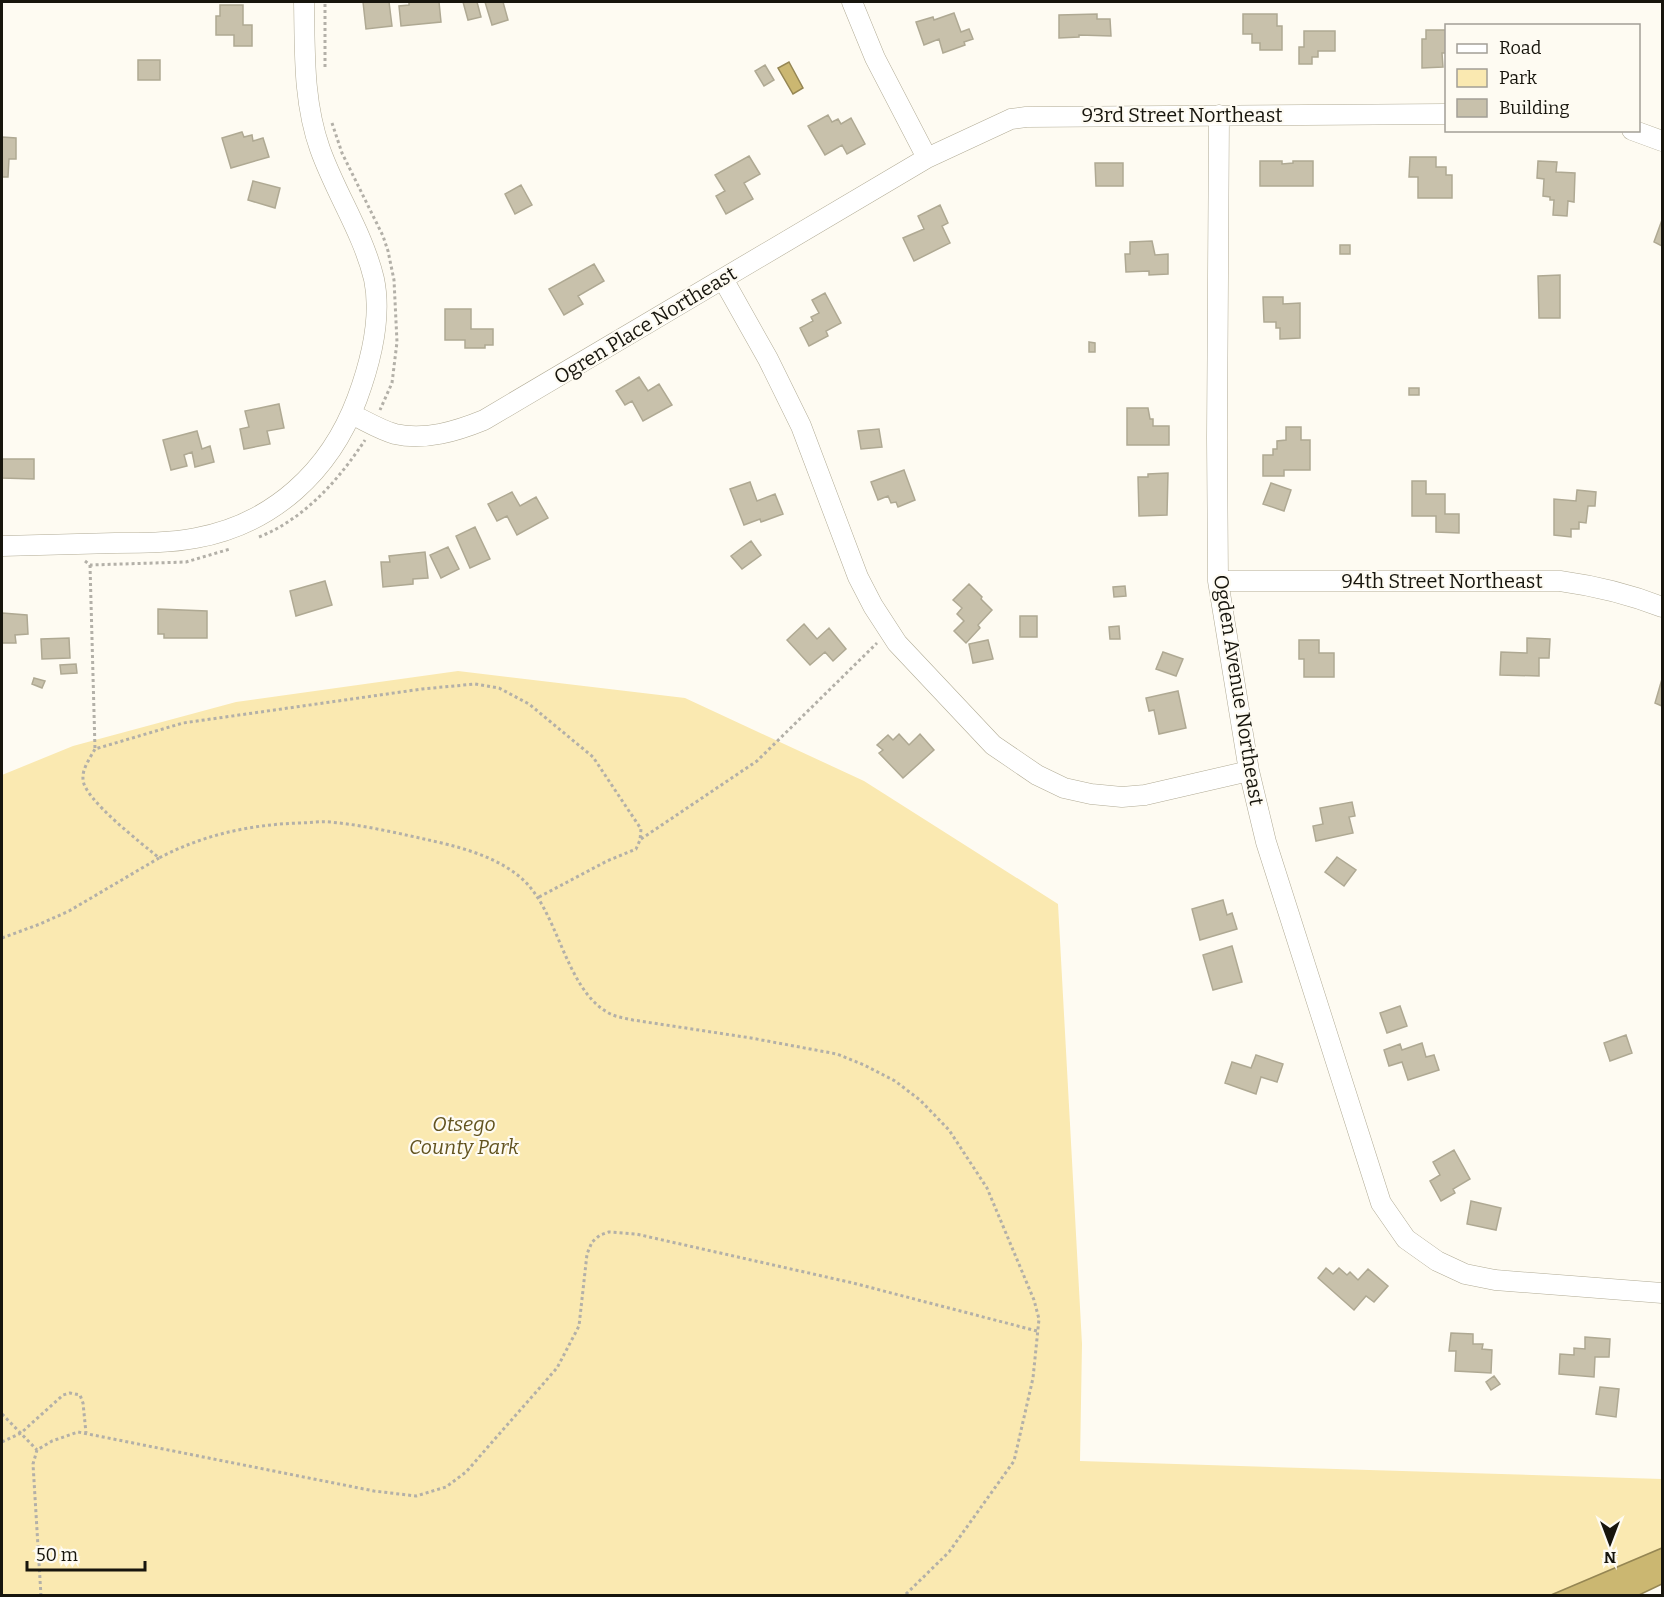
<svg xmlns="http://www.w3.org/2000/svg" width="1664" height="1597" font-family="Bitter,serif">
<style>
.green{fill:#fae9b1}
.water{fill:#cbb771;stroke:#958653;stroke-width:1.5}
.building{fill:#c8c1ab;stroke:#afa993;stroke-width:1.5}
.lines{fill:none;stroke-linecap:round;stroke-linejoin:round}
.minor-casing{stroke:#b1ab95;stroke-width:21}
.path{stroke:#b3b0a8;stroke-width:3;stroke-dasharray:3 3;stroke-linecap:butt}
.minor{stroke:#fff;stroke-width:20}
.labels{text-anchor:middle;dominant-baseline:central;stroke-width:4.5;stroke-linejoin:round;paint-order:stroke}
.street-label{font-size:20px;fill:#17150d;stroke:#fefbf2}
.park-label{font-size:20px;font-style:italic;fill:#62531f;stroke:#fefbf2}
</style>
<rect width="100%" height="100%" fill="#fefbf2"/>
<path class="green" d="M458,671L685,698L864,781L1058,904L1082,1344L1080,1461L1662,1479V1548L1551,1595L2,1596V775L73,746L236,702Z"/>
<path class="water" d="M789,62L803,88L793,94L778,68Z
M1662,1548V1584L1639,1595H1551Z"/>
<path class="building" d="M363,2H389L392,26L366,29Z
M409,2H439L441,22L401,26L399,6L409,5Z
M463,2H477L481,17L468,20Z
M485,2H503L508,20L492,25Z
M220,5H243V25H252V46H234V35H216V16H220Z
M954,13L961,32L969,29L973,39L964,42L965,45L943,53L939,39L924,45L916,22L933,17L934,20Z
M1097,14V19H1110L1111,36L1079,35V37L1059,38V15Z
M1243,14H1277V26H1282V50H1260V43H1252V34H1243Z
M1426,30H1446V53H1442L1443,67L1422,68V39H1426Z
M1304,31H1335V51H1318V57H1312V64H1299V47H1304Z
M138,60H160V80H138Z
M765,65L774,80L764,86L755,71Z
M828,115L832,122L838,119L841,124L851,118L865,144L847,154L842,145L825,155L808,126Z
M242,132L244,137L252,135L253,141L263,138L269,157L231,168L222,138Z
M2,137L16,138V159H9L8,177H2Z
M749,156L760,174L744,183L753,199L726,214L716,196L725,191L715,175Z
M1410,157H1436V167H1446V175H1452V198H1418V177H1409Z
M1260,161H1282V164L1293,163V161H1313V186H1260Z
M1538,161L1557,162L1556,172L1575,173L1574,202L1568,201L1567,216L1553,215L1554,200H1550V197L1543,196L1544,179L1537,178Z
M1095,163H1123V186H1096Z
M253,181L280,188L275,208L248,200Z
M521,185L532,205L515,214L505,194Z
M940,205L948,223L942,226L950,243L914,261L903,238L924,229L918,216Z
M1662,220V246L1654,242Z
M1152,241L1155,255L1168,254V274L1149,275V271L1126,272L1125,254H1130V242Z
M1340,245H1350V254H1340Z
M594,264L604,281L578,296L583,304L564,315L549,289Z
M1560,275V318H1539L1538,276Z
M825,293L841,323L826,331L828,336L809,346L800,328L813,321L811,317L819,313L812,300Z
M1263,297H1283V304L1300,303V338L1280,339V328H1276V322H1264Z
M445,309H471V329H493V345H485V348H465V340H445Z
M1089,342L1095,343V352H1089Z
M639,377L648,391L659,384L672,405L643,421L632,401L625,405L616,391Z
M1409,388H1419V395H1409Z
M279,404L284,428L267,431L270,444L244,449L240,429L249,427L245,411Z
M1127,408H1148L1150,419H1153V426H1169V445H1127Z
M1286,427H1301V440H1310V470H1284V476H1263V455H1273V449H1277V441L1286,440Z
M879,429L882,447L861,449L858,431Z
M197,431L202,449L210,446L214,462L195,467L192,452L184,455L187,466L171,470L163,440Z
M2,459H34V479L2,478Z
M904,470L915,500L898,507L896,502L891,503L888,496L878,500L871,482Z
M1168,473L1167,515L1139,516L1138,477H1148V474Z
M1412,481H1426V494H1445V514H1459V533L1436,532V516H1412Z
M750,482L757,501L775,494L783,514L761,522L760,519L744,525L730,489Z
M1271,483L1291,490L1284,511L1263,504Z
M1577,490L1596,492L1595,506H1588L1586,523L1579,522V529H1571V537L1554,535V499L1576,501Z
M512,492L520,506L536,497L548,518L517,535L507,516L497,521L488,504Z
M475,527L490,559L470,568L456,536Z
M751,541L761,555L742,569L731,556Z
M448,547L459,569L441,578L430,555Z
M425,552L428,578L413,579V584L383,587L381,562H390L389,556Z
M325,581L332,605L296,616L290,591Z
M969,584L982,597L981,599L992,610L978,625L980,628L966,643L954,631L964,621L957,614L962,608L953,600Z
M1125,586L1126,596L1114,597L1113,587Z
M158,609L207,611V638H164V634H158Z
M2,613L27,615L28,634L15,635L16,643H2Z
M1020,616H1037V637H1020Z
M804,624L817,639L829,628L846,649L833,661L825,652L810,665L787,640Z
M1119,626L1120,639H1110L1109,627Z
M69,638L70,658L42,659L41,639Z
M1527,638L1550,639L1549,658H1539V676L1500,675L1501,652L1527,653Z
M988,640L993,659L973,663L969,644Z
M1299,640H1319V653H1334V677H1304V659H1299Z
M1163,652L1183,659L1176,676L1156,669Z
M76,664L77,673L61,674L60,665Z
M34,678L45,681L42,688L32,684Z
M1662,679V706L1655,703Z
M1178,691L1186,728L1159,734L1154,710L1149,711L1146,698Z
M899,734L909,745L920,734L934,750L903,778L879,753L883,750L877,745L888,735L893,740Z
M1352,802L1355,816L1349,817L1353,833L1316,841L1313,826L1323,824L1320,808Z
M1337,857L1356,870L1344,886L1325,872Z
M1223,900L1227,915L1232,913L1237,929L1200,940L1192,909Z
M1232,946L1242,982L1213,990L1203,955Z
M1400,1006L1407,1026L1387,1033L1380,1013Z
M1626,1035L1632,1053L1610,1061L1604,1043Z
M1422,1043L1426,1057L1434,1055L1439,1070L1408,1080L1402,1062L1389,1066L1384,1050L1400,1044L1402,1050Z
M1256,1055L1283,1064L1277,1082L1261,1077L1256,1094L1225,1083L1232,1062L1251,1068Z
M1454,1150L1470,1179L1453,1189L1455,1193L1441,1201L1430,1181L1440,1175L1433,1162Z
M1471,1201L1501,1208L1496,1230L1467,1224Z
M1326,1268L1333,1274L1339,1268L1347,1275L1350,1272L1358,1280L1368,1269L1388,1286L1374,1302L1366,1296L1354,1310L1318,1278Z
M1451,1333L1473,1334V1344H1483L1482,1349L1492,1350L1491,1373L1455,1371L1456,1351H1449Z
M1585,1337L1610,1339L1609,1357H1595L1594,1377L1559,1374L1560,1354L1574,1355V1348L1585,1349Z
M1494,1376L1500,1384L1491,1390L1486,1382Z
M1600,1387L1619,1389L1616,1417L1596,1414Z"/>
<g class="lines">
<g class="minor-casing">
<path id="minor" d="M852,2L875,58L927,158
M1219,115L1217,438L1218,581L1249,771L1266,842L1381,1203L1406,1239L1437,1261L1465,1274L1495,1280L1662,1293
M1632,130L1662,141
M723,279L768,359L801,426L858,577L873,606L897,643L993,745L1037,775L1064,788L1091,794L1122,797L1145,795L1249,771
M351,414C366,421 380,430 395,434C425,441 457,431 484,420L927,158L1011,119L1026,117L1446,114
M2,546C39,545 77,544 115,543C142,543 170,543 196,538C273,524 330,471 357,399C370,364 382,317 374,279C363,233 336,194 320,149C303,101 305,52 304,2
M1218,581H1560C1596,586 1629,594 1662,607"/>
</g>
<path class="path" d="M325,67V2
M332,123L342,153L383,236L388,251L394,280L397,342L392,383L380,410
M259,537C304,519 338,481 365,440
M85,561L90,565L186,562L230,549
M90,565L95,749
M641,839L757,761L877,643
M539,897L607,861L636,849L640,840L641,829L593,757L529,704L499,688L475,684L422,689L183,723L95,749C90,758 82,769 83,779C83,799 143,844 159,858C203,835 248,825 298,823C309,823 319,821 330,822C362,825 393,832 424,839C456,846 494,855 520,877C558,908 564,987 607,1012C615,1017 624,1018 633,1020L751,1038L837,1054L864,1065L895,1081L920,1100L949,1130L987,1188L1034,1300L1039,1319L1033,1378L1014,1461L949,1552L904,1596
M2,938L40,924L69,911L159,858
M2,1414L37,1450
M2,1442L21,1433L63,1395L70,1393L80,1395L83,1403L86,1433
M41,1596L33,1464L37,1450L52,1441L78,1432L374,1491L416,1496L446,1487L466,1472L557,1368L579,1326L587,1254L592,1242L600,1235L609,1232L636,1234L853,1283L1037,1331"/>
<use href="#minor" class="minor"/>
</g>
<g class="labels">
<g class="street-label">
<text x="1182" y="115">93rd Street Northeast</text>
<text transform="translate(645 325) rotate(-31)">Ogren Place Northeast</text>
<text x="1442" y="581">94th Street Northeast</text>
<text transform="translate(1239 690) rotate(81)">Ogden Avenue Northeast</text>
</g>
<g class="park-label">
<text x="464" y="1124">Otsego<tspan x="464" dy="23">County Park</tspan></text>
</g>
</g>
<rect width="1664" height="1597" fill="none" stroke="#17150d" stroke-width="6"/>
<rect x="1445" y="24" width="195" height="108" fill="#fefbf2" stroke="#a29f96" stroke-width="1.5"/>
<rect x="1457" y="44" width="30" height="9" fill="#ffffff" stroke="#a29f96" stroke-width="1.5"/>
<text x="1499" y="54" font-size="18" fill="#17150d">Road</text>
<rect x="1457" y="69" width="30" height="18" fill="#fae9b1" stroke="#a29f96" stroke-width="1.5"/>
<text x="1499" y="84" font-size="18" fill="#17150d">Park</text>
<rect x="1457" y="99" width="30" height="18" fill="#c8c1ab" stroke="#a29f96" stroke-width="1.5"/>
<text x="1499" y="114" font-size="18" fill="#17150d">Building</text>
<g transform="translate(1610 1543) rotate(180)" stroke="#fefbf2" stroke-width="4.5" paint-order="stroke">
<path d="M0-4.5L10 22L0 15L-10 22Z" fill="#17150d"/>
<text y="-9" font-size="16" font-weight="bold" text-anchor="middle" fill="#17150d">N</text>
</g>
<path d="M27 1561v9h118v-9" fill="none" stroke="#17150d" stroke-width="3"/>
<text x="36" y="1561" font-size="18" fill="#17150d" stroke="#fefbf2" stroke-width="4.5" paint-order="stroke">50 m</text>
</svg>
